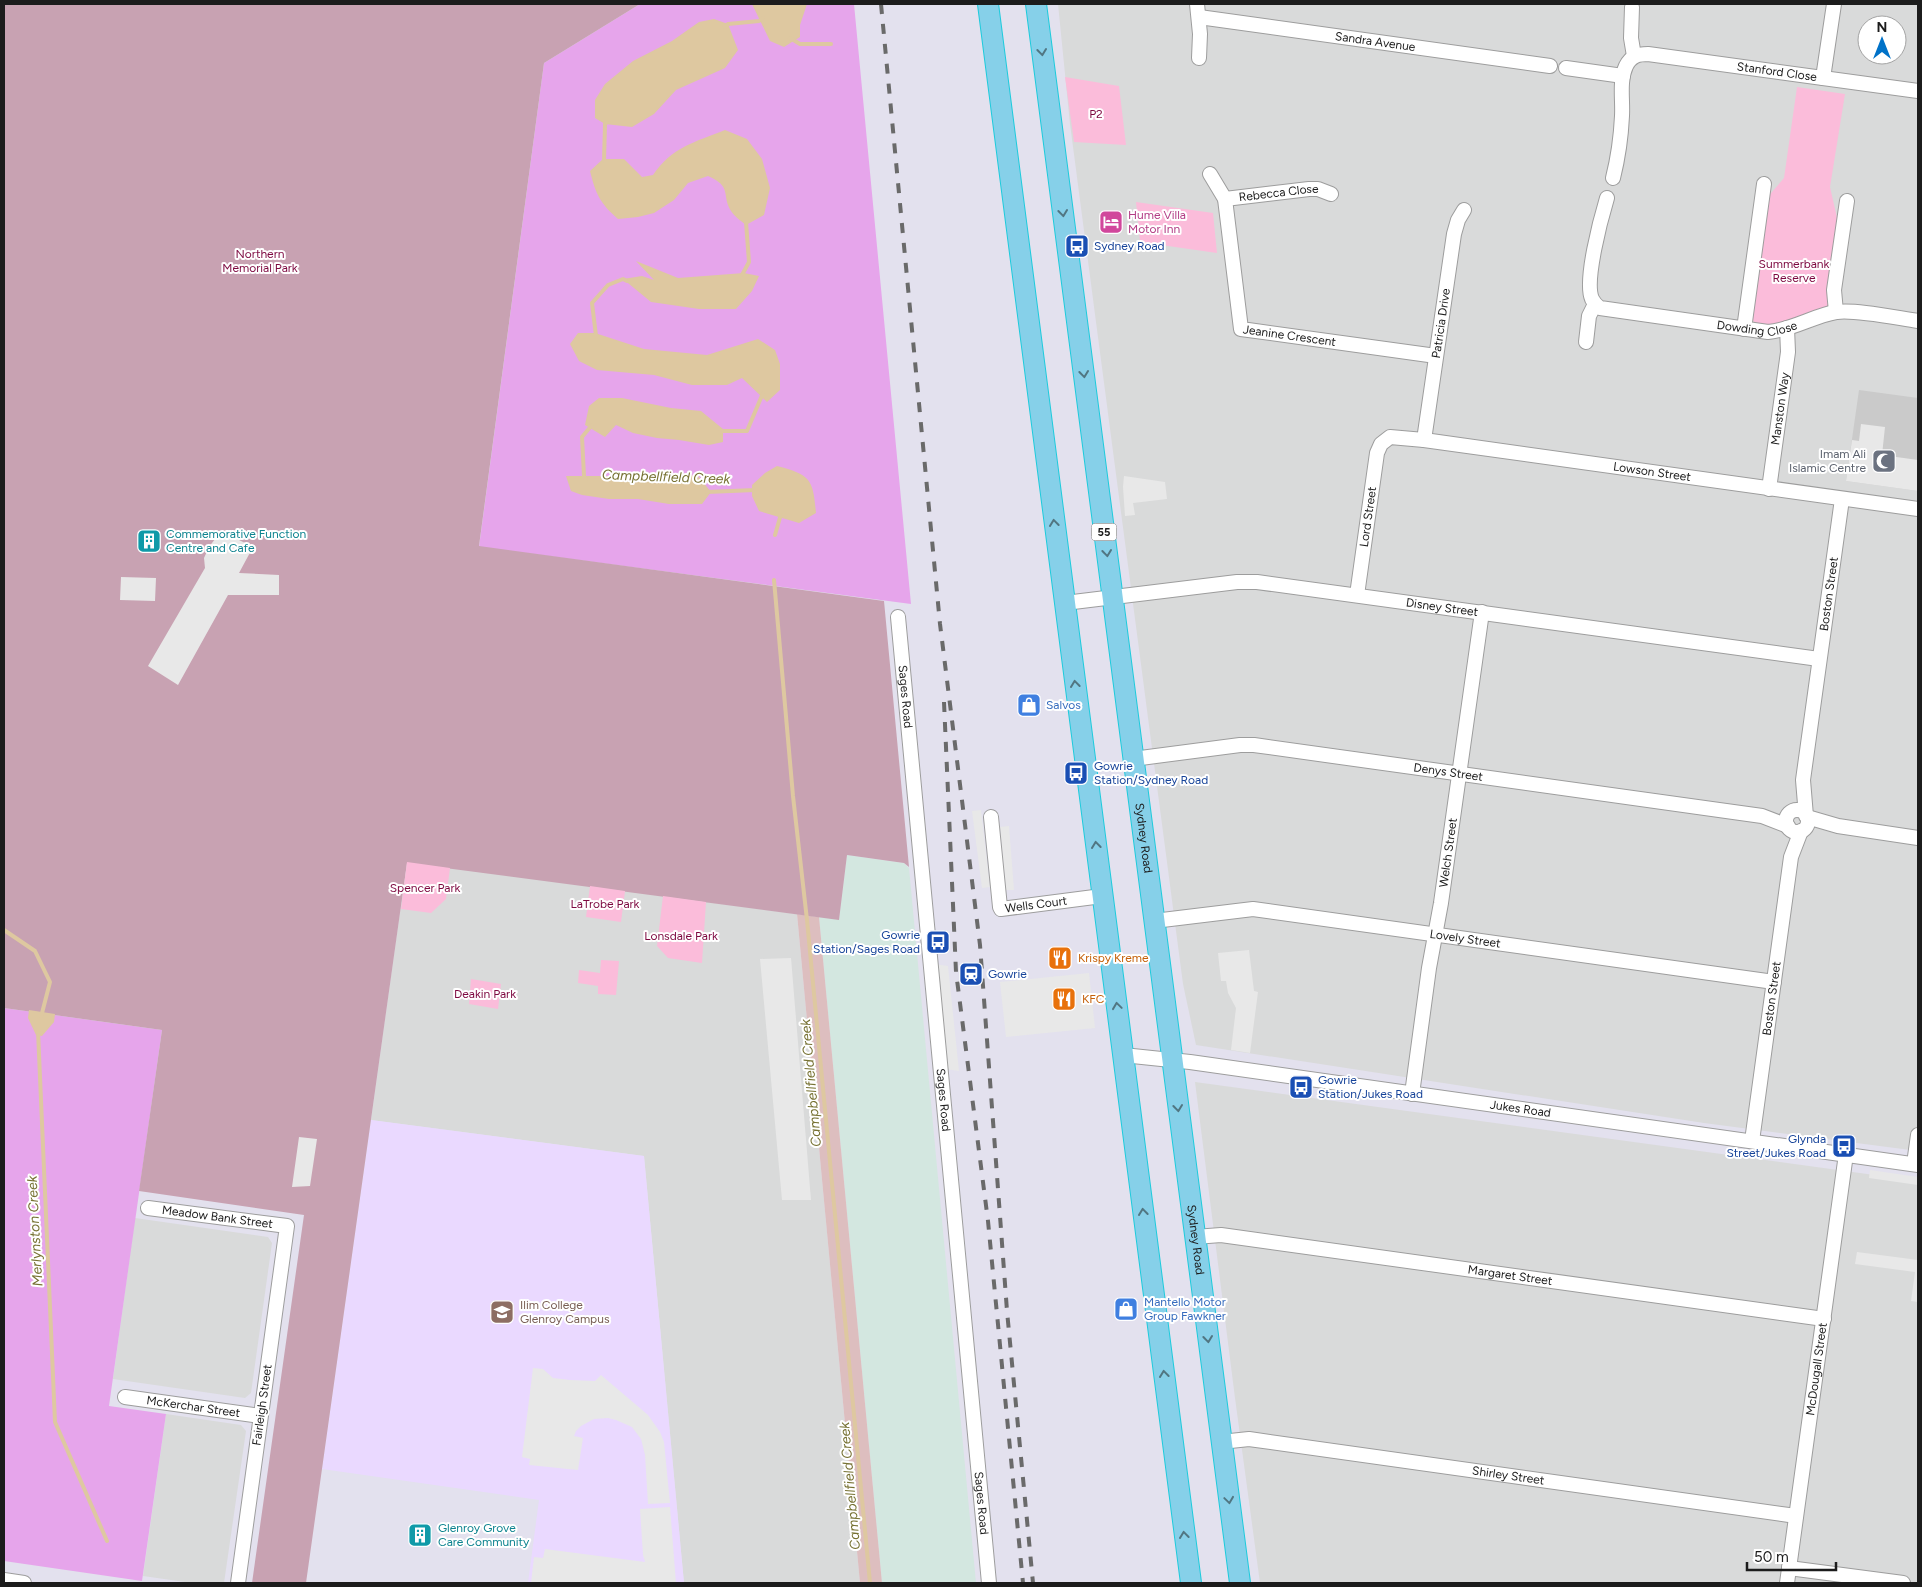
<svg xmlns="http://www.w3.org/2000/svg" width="1922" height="1587" font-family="Figtree,sans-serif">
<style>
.residential{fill:#d9dada;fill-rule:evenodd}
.industrial{fill:#d3e7e0}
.education{fill:#ead9ff}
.religious{fill:#cacaca}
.grass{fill:#e6a5eb}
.wetland{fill:#ddbebf}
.cemetery{fill:#c8a2b2}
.park{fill:#fbbcda}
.parking{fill:#e8e8e8}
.water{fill:#dec8a0}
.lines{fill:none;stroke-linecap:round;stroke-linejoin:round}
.stream{stroke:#dec8a0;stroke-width:4}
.minor-casing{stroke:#9d9d9d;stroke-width:16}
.highway-casing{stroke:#1ecbdc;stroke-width:22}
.minor{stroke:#fff;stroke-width:14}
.highway{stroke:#86d0e9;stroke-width:20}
.rail{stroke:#6a6a6a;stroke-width:4;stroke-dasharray:10 10;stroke-linecap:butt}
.oneway{stroke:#517682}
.labels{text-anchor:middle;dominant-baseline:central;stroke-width:4;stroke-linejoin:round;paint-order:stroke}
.shield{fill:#fff;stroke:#606060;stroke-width:1}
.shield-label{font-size:11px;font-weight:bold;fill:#1c1c1c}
.street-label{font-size:12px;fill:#1c1c1c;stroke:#fff}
.park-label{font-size:12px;fill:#7d0840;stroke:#fff}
.hotel-label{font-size:12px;fill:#b23c85;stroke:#fff;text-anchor:start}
.transit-label{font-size:12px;fill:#164399;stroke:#fff;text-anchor:start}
.worship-label{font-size:12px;fill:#5b616d;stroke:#fff;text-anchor:end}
.culture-label{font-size:12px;fill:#0d838f;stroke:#fff;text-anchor:start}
.shop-label{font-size:12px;fill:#366cbe;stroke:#fff;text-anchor:start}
.food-label{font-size:12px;fill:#c56008;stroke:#fff;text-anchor:start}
.education-label{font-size:12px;fill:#785e54;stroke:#fff;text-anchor:start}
.water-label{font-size:14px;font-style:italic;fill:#777233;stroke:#fff}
</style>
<rect width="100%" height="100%" fill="#e3e1ee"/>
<path class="residential" d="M1058,4H1918V1151L1704,1123L1196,1045L1183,984L1070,124ZM1867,25H1897V55H1867Z
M407,862L797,914L860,1583H684L644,1156L371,1120Z
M1195,1082L1918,1181V1583H1260L1235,1398Z
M135,1218L268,1237L272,1243L251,1393L245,1398L113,1379Z
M166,1414L241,1425L246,1431L224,1583H192L143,1576Z"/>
<path class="industrial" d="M847,855L904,863L909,868L976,1583H882L819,917L839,919Z"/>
<path class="education" d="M371,1120L644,1156L684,1583H528L539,1500L322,1469Z"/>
<path class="religious" d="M1859,390L1918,398V491L1846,481Z"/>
<path class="grass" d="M640,4H854L911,604L479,547L544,63Z
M4,1008L162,1030L109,1406L166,1414L142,1581L4,1561Z"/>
<path class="wetland" d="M797,914L819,917L882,1583H860Z"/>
<path class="cemetery" d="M4,4H640L544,63L479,546L884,601L909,867L904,863L847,855L839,920L407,863L306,1583H252L304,1215L139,1191L162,1030L4,1008Z"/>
<path class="park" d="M1065,77L1119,86L1126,145L1074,142Z
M1797,87L1845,94L1830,187L1838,222L1831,302L1828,308C1808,316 1770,336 1752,320L1765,200L1784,178Z
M1136,202L1213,213L1217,253L1140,242Z
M407,862L450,868L446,899L431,913L401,909Z
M590,886L625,891L621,922L586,917Z
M663,896L706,902L702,963L668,958L657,946Z
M601,960L619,961L616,995L598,994V986L578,983L579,970L600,973Z
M471,979L501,984L498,1009L469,1004Z"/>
<path class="parking" d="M1861,424L1885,427L1882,455L1918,460V491L1846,481L1852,440L1859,441Z
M1124,476L1165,482L1167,499L1133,503L1135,515L1125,516L1123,487Z
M225,533L253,547L239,573L279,575V595H228L178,685L148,666L205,568L204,558L209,547L215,539H220Z
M121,577L156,578L155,601L120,600Z
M981,810L990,887L982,888L972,811Z
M1009,826L1014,890H1006L1000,827Z
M1249,950L1254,991L1258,992L1250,1053L1231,1050L1236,1008L1228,993L1226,981H1221L1218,953Z
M791,958L811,1200H782L760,959Z
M934,964L948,966L959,1071L945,1069Z
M1089,973L1095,1028L1006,1037L1000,982Z
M299,1137L317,1139L310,1186L292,1187Z
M1870,1170L1918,1177V1185L1869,1178Z
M1857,1252L1918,1260V1302L1911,1301L1915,1272L1855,1264Z
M533,1368L543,1369L553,1378L570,1380L595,1381L601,1375L648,1415L660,1432L664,1442L670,1503L648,1504L645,1455L641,1439L632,1427L616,1420L608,1418L594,1419L581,1426L576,1431L574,1436L583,1438L578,1470L529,1465L530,1459L522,1457Z
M670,1507L676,1583H531L534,1557L543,1558L545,1549L645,1562L643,1555L640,1509Z"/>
<path class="water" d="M752,4H807L800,25V37L784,47L770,41Z
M714,19L728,24L738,50L725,68L676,90L654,114L632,127L605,124L595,118V100L605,84L633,61L672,41L699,22Z
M725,130L747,139L762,159L770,188L764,215L746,225C741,221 734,216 731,211C721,195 733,187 708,176L688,183L674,200L654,213L638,217L618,219C600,203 596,195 590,171L603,159H624L642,177L653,175C672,147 695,142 725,130Z
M636,261L678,278L744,273L759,276L752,291L736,309H699L651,302L623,279L642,276L654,280Z
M578,333H595L644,349L707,355L758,339L775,350L780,364V390L767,402L742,378L727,385H692L654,375L597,370L579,361L570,344Z
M599,398H622L671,408L701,411L723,429V442L709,445L679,440L657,438L633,433L616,425L605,437L585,425L589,406Z
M777,466C811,475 813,479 816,513L799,523L759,511L752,496V485L765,473Z
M679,474L698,476L711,492L702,504H669L638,499H609L582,495L571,491L566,476H663Z
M29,1010L55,1014L54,1022L42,1036L36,1035L28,1018Z"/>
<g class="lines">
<path class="stream" d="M725,27L728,24L759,21L763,18
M790,38L800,44H831
M604,161L605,124L607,122
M742,275L749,262L746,222
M596,336L592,303L608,285L623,279L627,281
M720,431H747L763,393
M586,479L584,476L582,437L592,425
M707,492L755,490
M775,535L781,514
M774,580L793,796L807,920L870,1583
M4,930L35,951L50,982L41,1017
M38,1031L55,1422L107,1541"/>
<g class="minor-casing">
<g id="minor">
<path d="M1197,4L1200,34L1199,58"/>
<path d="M1632,7L1631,38L1634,56"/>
<path id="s1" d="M1199,17L1550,66"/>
<path d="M1566,68L1623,76"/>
<path d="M1823,78L1834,4"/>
<path id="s2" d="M1210,174L1225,199L1241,329L1436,356"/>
<path id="s3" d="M1613,178C1618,158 1621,137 1622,116C1623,100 1619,81 1626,66C1631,56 1638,54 1648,54L1918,91"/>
<path id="s4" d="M1607,198C1601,218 1584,281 1592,299C1594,303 1597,306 1600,308L1768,332C1792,330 1813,316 1836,312C1855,309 1897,318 1918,321"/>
<path id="s5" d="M1225,199L1309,189H1318L1331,194"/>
<path d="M1836,312L1834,290L1847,201"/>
<path d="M1744,329L1764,184"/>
<path d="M1586,342L1589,316L1595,304"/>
<path id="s6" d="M1424,440L1454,234L1458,220L1464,210"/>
<path id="s7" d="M1769,489L1788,352L1787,328"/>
<path id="s8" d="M1357,595L1377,453L1381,444L1390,437L1424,440L1918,509"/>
<path id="s9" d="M1065,603L1237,582H1257L1819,659"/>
<path id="s10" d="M898,617L989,1583"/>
<path id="s11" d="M1133,759L1240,745H1254L1762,816L1788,826"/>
<circle cx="1797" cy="821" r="11"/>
<path id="s12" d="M1806,816L1803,780L1842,499"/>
<path id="s13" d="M991,817L1000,907L1001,909L1102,896"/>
<path d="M1807,817L1838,826L1918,838"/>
<path id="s14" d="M1154,921L1253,909L1774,982"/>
<path id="s15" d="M1123,1055L1190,1062L1918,1165"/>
<path id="s16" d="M1412,1094L1429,968L1441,903L1482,612"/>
<path id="s17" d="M1752,1141L1791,857L1801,831"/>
<path d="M1914,1164L1918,1135"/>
<path id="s18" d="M148,1208L287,1226L238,1583"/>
<path id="s19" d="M1195,1237L1221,1235L1824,1319"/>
<path id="s20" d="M125,1397L260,1416"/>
<path id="s21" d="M1221,1442L1249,1439L1796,1516"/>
<path d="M1789,1568L1903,1583"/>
<path d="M4,1580L24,1583"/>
<path id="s22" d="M1787,1583L1846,1154"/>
</g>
</g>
<g class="highway-casing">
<g id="highway">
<path d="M988,4L1191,1583"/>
<path id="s23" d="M1036,4L1240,1583"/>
</g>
</g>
<use href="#minor" class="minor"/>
<use href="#highway" class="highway"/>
<path class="rail" d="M881,4L940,624L980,945L1007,1311L1033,1583
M944,702L956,972L988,1221L1023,1583"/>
</g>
<defs><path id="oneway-chevron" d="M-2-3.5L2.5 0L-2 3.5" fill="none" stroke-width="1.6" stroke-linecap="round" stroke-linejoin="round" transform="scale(1.25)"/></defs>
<g class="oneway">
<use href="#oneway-chevron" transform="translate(1042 52) rotate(83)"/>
<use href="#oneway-chevron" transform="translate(1063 213) rotate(83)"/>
<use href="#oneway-chevron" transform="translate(1084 374) rotate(83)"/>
<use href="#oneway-chevron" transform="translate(1054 523) rotate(-97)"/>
<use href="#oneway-chevron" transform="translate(1107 553) rotate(83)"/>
<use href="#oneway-chevron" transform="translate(1075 684) rotate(-97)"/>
<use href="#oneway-chevron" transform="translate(1096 845) rotate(-97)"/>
<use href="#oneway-chevron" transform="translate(1117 1006) rotate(-98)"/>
<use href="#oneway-chevron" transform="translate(1178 1108) rotate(83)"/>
<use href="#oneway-chevron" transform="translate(1143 1212) rotate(-97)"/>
<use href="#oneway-chevron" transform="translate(1208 1339) rotate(83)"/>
<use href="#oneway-chevron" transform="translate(1164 1374) rotate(-97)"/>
<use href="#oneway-chevron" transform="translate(1229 1500) rotate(82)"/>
<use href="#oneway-chevron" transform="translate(1184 1535) rotate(-97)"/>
</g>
<defs>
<g id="hotel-square" transform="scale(1.25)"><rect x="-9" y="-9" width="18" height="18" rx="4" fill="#d1479c" stroke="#fff"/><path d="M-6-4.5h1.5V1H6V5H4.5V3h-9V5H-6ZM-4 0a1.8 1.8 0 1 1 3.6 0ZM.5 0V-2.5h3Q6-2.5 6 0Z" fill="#fff"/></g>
<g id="bus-square" transform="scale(1.25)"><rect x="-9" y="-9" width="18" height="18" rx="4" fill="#1a4fb4" stroke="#fff"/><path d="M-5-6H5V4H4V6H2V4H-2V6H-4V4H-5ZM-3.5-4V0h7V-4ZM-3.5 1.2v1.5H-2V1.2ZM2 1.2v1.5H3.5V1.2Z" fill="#fff"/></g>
<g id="mosque-square" transform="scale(1.25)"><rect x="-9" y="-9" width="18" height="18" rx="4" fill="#6b7280" stroke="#fff"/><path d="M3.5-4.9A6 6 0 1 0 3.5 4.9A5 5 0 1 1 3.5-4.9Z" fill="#fff"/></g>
<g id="building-square" transform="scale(1.25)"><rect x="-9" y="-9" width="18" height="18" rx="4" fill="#0f9aa8" stroke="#fff"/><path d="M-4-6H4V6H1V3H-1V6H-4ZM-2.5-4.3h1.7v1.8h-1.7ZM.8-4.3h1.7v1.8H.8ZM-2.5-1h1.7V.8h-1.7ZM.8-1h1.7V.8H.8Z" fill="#fff"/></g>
<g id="shop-square" transform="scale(1.25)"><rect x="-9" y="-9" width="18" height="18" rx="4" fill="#3f7fe0" stroke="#fff"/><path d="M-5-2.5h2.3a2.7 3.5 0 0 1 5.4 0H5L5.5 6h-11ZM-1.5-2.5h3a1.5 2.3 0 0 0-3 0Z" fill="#fff"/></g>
<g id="restaurant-square" transform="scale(1.25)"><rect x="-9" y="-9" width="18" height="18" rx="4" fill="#e8710a" stroke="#fff"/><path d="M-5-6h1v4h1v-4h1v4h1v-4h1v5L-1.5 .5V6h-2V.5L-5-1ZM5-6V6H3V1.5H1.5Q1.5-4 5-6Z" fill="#fff"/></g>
<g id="station-square" transform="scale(1.25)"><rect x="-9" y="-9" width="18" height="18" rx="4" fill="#1a4fb4" stroke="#fff"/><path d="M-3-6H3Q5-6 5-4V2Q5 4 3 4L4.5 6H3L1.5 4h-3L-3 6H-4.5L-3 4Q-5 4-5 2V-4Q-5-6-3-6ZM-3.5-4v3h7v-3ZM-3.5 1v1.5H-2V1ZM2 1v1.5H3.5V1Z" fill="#fff"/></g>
<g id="school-square" transform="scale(1.25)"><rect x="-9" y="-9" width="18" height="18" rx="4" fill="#8d6e63" stroke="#fff"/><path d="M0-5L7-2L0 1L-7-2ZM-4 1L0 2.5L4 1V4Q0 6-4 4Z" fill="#fff"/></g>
</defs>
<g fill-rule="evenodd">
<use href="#hotel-square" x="1111" y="222"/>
<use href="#bus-square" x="1077" y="246"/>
<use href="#mosque-square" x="1884" y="461"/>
<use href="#building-square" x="149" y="541"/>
<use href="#shop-square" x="1029" y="705"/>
<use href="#bus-square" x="1076" y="773"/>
<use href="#bus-square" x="938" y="942"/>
<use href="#restaurant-square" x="1060" y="958"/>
<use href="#station-square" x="971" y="974"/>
<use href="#restaurant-square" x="1064" y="999"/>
<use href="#bus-square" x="1301" y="1087"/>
<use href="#bus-square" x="1844" y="1146"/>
<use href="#shop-square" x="1126" y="1309"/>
<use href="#school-square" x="502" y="1312"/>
<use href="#building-square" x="420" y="1535"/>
</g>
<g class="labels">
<rect class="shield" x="1091.5" y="523.5" width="25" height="17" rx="4"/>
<g class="shield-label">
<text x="1104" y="532">55</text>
</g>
<g class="street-label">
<text stroke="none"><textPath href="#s1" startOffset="178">Sandra Avenue</textPath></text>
<text stroke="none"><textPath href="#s3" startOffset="270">Stanford Close</textPath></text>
<text stroke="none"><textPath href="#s5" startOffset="54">Rebecca Close</textPath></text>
<text stroke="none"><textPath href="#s6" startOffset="118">Patricia Drive</textPath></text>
<text stroke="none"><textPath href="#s4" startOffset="274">Dowding Close</textPath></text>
<text stroke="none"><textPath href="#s2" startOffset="209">Jeanine Crescent</textPath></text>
<text stroke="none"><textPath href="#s7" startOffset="81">Manston Way</textPath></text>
<text stroke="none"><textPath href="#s8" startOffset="429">Lowson Street</textPath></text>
<text stroke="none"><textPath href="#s8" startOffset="79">Lord Street</textPath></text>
<text stroke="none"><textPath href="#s12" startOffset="224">Boston Street</textPath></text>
<text stroke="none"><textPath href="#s9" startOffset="380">Disney Street</textPath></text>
<text stroke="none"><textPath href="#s10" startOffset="80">Sages Road</textPath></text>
<text stroke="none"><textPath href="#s11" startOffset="318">Denys Street</textPath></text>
<text stroke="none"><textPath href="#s23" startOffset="841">Sydney Road</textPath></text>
<text stroke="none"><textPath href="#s16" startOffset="244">Welch Street</textPath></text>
<text stroke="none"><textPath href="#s13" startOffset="128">Wells Court</textPath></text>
<text stroke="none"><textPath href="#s14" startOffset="314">Lovely Street</textPath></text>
<text stroke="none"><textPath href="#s17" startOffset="144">Boston Street</textPath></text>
<text stroke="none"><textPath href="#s10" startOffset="485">Sages Road</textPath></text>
<text stroke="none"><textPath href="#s15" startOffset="401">Jukes Road</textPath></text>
<text stroke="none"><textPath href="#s18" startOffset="70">Meadow Bank Street</textPath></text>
<text stroke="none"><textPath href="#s23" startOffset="1246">Sydney Road</textPath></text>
<text stroke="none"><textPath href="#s19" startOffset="318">Margaret Street</textPath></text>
<text stroke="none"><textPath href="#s22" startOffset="216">McDougall Street</textPath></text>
<text transform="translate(262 1405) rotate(-82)">Fairleigh Street</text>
<text stroke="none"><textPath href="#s20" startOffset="69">McKerchar Street</textPath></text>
<text stroke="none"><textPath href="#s21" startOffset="290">Shirley Street</textPath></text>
<text stroke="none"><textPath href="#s10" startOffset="890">Sages Road</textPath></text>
</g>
<g class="park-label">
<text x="1096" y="114">P2</text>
<text x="260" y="254">Northern<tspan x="260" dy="14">Memorial Park</tspan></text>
<text x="1794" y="264">Summerbank<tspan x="1794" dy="14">Reserve</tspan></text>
<text x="425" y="888">Spencer Park</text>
<text x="605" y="904">LaTrobe Park</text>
<text x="681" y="936">Lonsdale Park</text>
<text x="485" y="994">Deakin Park</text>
</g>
<g class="hotel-label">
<text x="1128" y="215">Hume Villa<tspan x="1128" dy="14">Motor Inn</tspan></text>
</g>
<g class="transit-label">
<text x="1094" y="246">Sydney Road</text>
<text x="1094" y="766">Gowrie<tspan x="1094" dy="14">Station/Sydney Road</tspan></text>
<text x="920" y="935" text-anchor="end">Gowrie<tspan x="920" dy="14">Station/Sages Road</tspan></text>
<text x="988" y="974">Gowrie</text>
<text x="1318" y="1080">Gowrie<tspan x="1318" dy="14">Station/Jukes Road</tspan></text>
<text x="1826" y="1139" text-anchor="end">Glynda<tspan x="1826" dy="14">Street/Jukes Road</tspan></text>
</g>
<g class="worship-label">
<text x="1866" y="454">Imam Ali<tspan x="1866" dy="14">Islamic Centre</tspan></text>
</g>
<g class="culture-label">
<text x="166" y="534">Commemorative Function<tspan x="166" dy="14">Centre and Cafe</tspan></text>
<text x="438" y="1528">Glenroy Grove<tspan x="438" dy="14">Care Community</tspan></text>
</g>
<g class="shop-label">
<text x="1046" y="705">Salvos</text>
<text x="1144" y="1302">Mantello Motor<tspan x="1144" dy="14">Group Fawkner</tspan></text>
</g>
<g class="food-label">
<text x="1078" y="958">Krispy Kreme</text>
<text x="1082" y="999">KFC</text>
</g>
<g class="education-label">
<text x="520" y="1305">Ilim College<tspan x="520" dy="14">Glenroy Campus</tspan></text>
</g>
<g class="water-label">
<text transform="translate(666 477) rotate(2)">Campbellfield Creek</text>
<text transform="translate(811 1083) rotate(-95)">Campbellfield Creek</text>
<text transform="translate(35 1231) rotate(-93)">Merlynston Creek</text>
<text transform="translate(850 1486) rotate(-95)">Campbellfield Creek</text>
</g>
</g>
<rect width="1922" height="1587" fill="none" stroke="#1c1c1c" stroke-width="10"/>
<g transform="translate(1882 40)"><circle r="24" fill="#ffffff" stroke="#a4a4a4"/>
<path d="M0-4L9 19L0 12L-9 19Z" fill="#0072c8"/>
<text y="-8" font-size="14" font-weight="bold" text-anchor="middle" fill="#1c1c1c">N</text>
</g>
<path d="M1747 1562v8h89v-8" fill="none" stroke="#1c1c1c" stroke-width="2.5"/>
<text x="1754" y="1562" font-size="15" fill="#1c1c1c" stroke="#ffffff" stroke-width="4" paint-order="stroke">50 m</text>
</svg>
